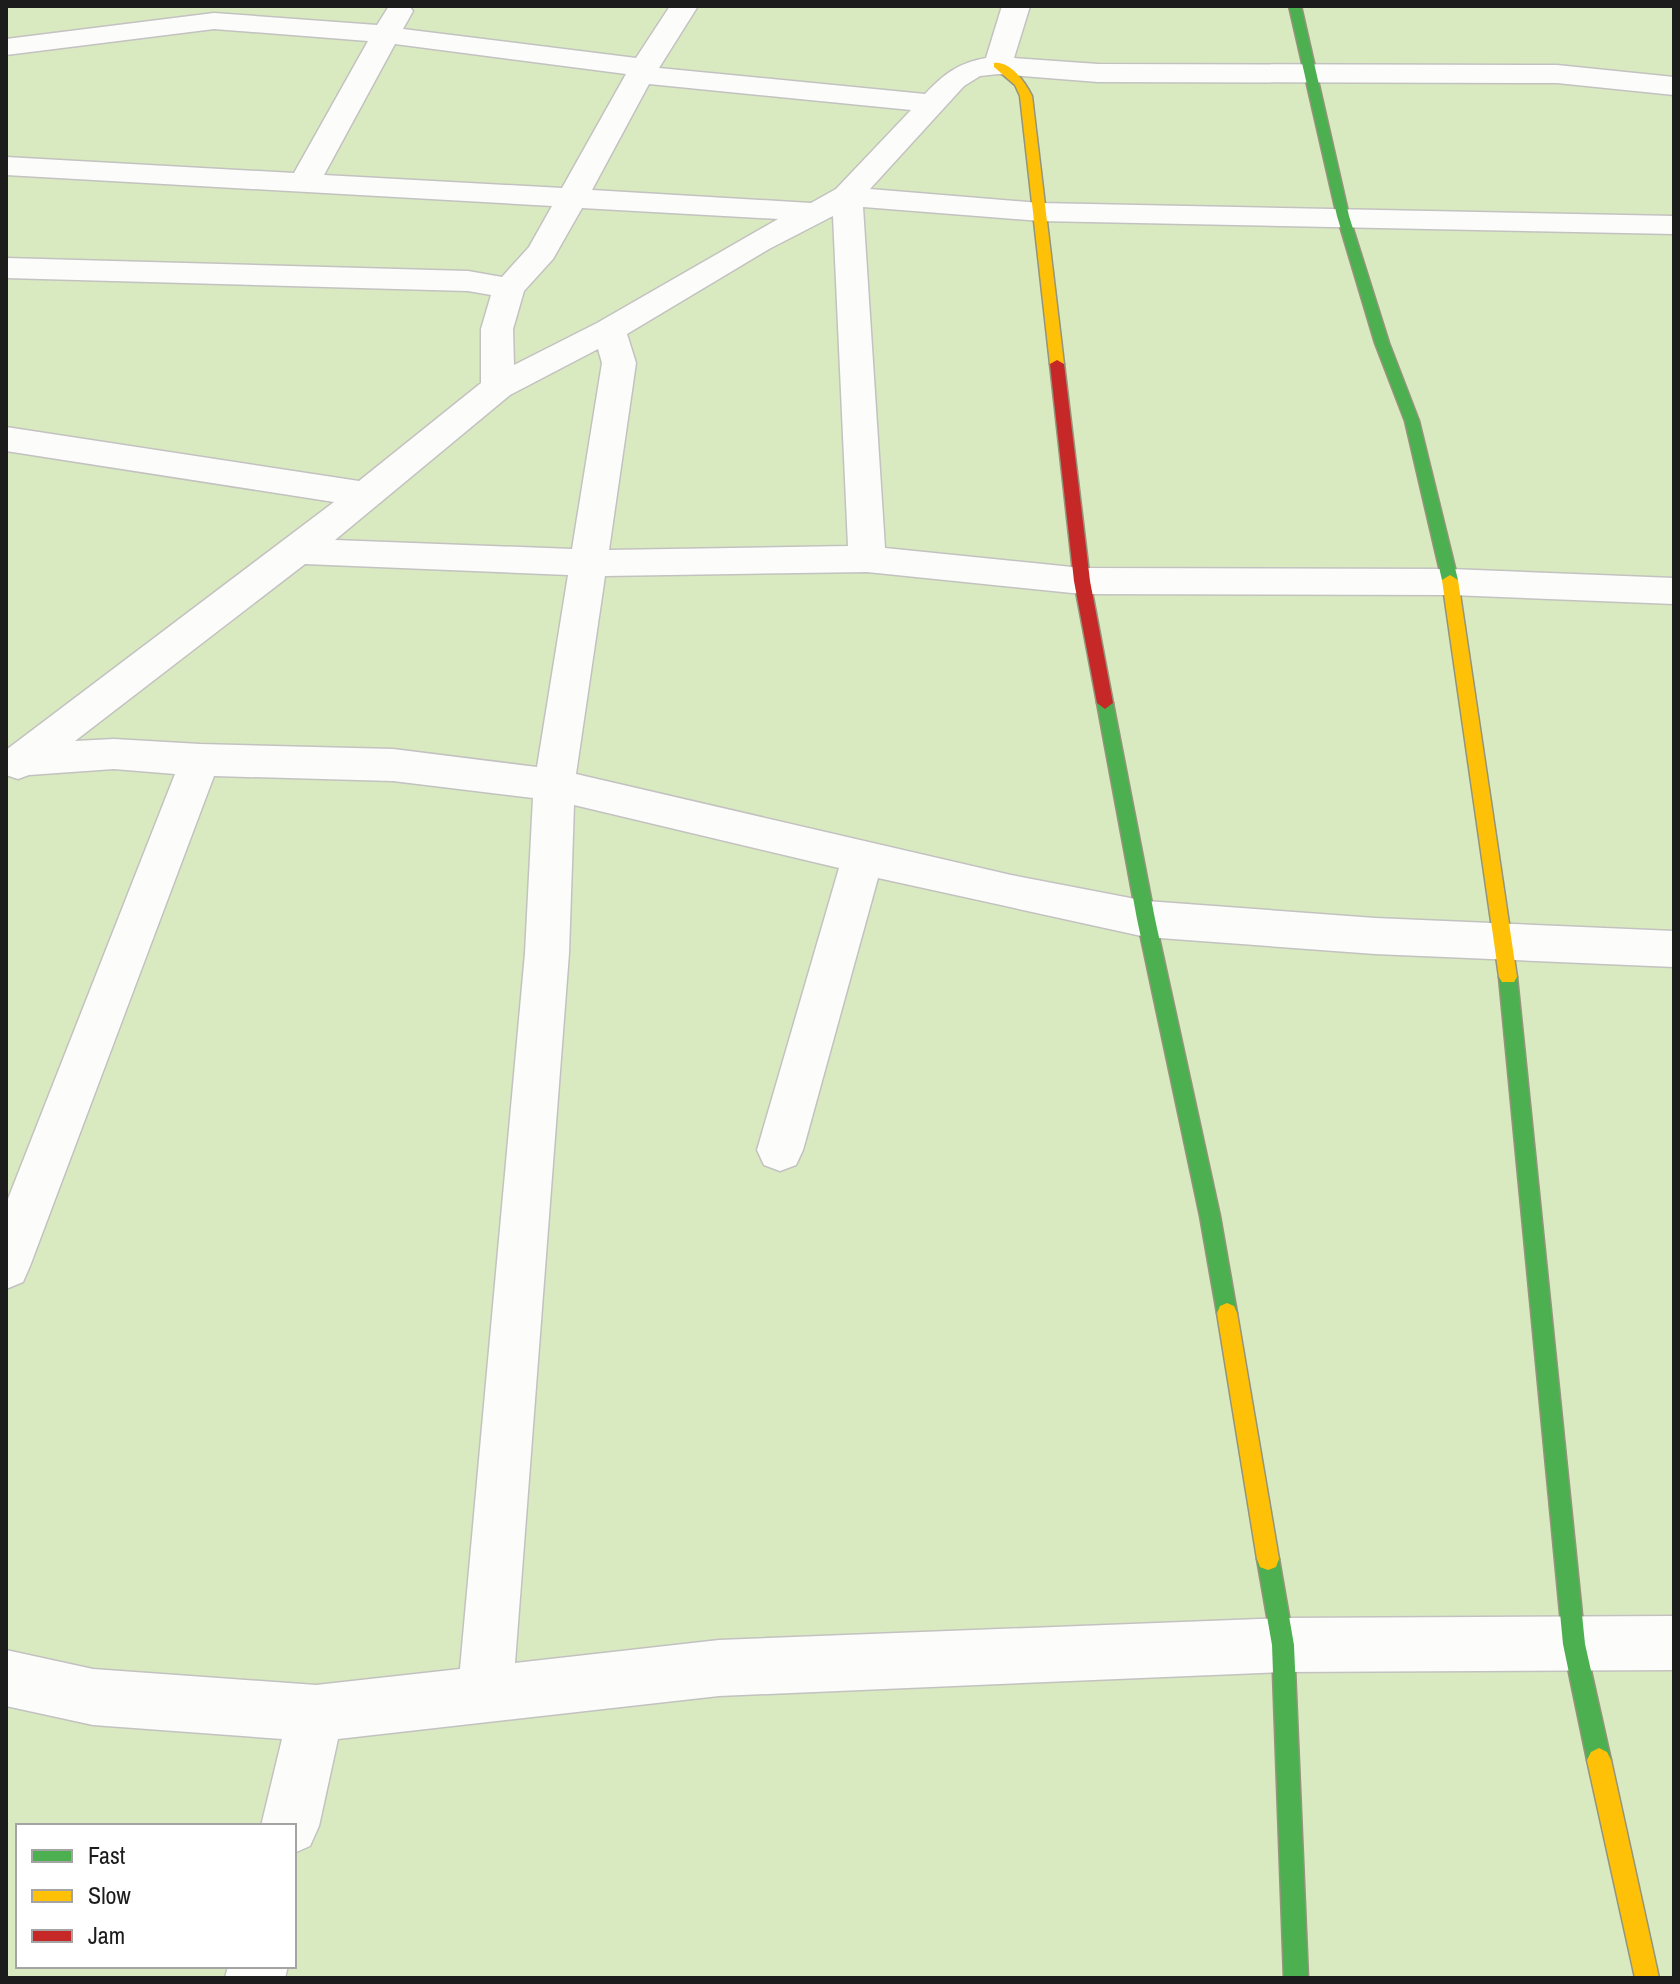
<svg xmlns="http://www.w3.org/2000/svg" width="1680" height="1984" font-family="'Archivo Narrow',sans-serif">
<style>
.grass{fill:#d9eac1;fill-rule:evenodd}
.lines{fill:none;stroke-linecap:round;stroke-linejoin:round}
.street-casing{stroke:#c3c2c0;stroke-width:3}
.fast-casing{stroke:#95947c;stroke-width:3}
.slow-casing{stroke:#95947c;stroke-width:3}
.jam-casing{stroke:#95947c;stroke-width:3}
.street{fill:#fcfcfb;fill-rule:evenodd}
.fast{fill:#4caf50;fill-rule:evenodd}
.slow{fill:#ffc107;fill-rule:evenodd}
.jam{fill:#c62828;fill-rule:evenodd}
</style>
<rect width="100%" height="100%" fill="#ebe8e4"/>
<path class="grass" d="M6,6H1674V1978H6ZM18,1826H294V1966H18Z"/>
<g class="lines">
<g class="street-casing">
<path id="street" d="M389,6H409L413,11L403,29L636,58L670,6H698L659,68L925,94C944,74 958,63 986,58L1002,6H1030L1014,58L1098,64L1557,65L1674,77V95L1557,83L1098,82L998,74L980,76L964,86L870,189L1040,203L1674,216V234L1040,221L863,207L885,548L1082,568L1451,569L1674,578V604L1451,595L1082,594L867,572L605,576L576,774L1011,875L1146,901L1375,918L1674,931V967L1375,954L1146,937L878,878L803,1150L796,1165L780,1171L764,1165L757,1150L839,868L574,805L569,953L515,1663L719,1640L1283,1618L1674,1616V1670L1283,1672L719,1696L338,1739L319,1826L310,1846L294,1853V1826H261L282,1739L93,1725L6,1706V1650L93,1669L316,1685L460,1669L525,953L533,798L393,781L214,776L30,1266L23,1282L6,1289V1204L175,774L114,769L29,775L18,779L6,775V750L334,502L6,451V427L359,481L481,383V329L491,295L468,291L6,278V258L468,271L502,277L529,247L552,206L6,175V157L294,173L368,41L214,29L6,55V39L214,13L377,25ZM395,44L626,74L562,188L324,175ZM649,84L911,110L836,189L811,203L592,190ZM582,208L778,219L597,323L514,365L513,329L524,291L553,259ZM833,216L848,546L609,550L636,363L627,334L769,249ZM598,349L602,363L572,549L335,540L510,395ZM305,564L568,575L537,767L393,749L200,744L114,739L75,741Z
M228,1966H288L285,1978H225Z"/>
</g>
<g class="fast-casing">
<path id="fast" d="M1289,6H1301L1349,216L1389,343L1419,421L1458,580L1450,585L1442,580L1405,421L1375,343L1337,216Z
M1105,697L1113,703L1155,919L1220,1216L1237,1313L1234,1320L1227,1323L1220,1320L1217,1313L1200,1216L1137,919L1097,703Z
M1508,969L1514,972L1517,977L1585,1644L1611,1760L1607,1768L1599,1772L1591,1768L1587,1760L1563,1644L1499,977L1502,972Z
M1268,1548L1276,1551L1279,1559L1294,1645L1308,1978H1284L1272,1645L1257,1559L1260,1551Z"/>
</g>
<g class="slow-casing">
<path id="slow" d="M994,63C1011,61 1025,82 1032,96L1064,364L1057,368L1050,364L1020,96L1015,85L994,67Z
M1450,575L1458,580L1517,977L1514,982H1502L1499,977L1442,580Z
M1227,1303L1234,1306L1237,1313L1279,1559L1276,1567L1268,1570L1260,1567L1257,1559L1217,1313L1220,1306Z
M1599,1748L1607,1752L1611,1760L1659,1978H1635L1587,1760L1591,1752Z"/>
</g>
<g class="jam-casing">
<path id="jam" d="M1057,360L1064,364L1090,581L1113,703L1105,709L1097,703L1074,581L1050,364Z"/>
</g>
<use href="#street" class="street"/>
<use href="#fast" class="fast"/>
<use href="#slow" class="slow"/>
<use href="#jam" class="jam"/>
</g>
<rect width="1680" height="1984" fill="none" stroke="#1c1c1c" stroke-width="16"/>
<rect x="16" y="1824" width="280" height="144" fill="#ffffff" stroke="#a4a4a4" stroke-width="2"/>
<rect x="32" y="1850" width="40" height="12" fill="#4caf50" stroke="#a4a4a4" stroke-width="2"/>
<text x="88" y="1864" font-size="24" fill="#1c1c1c">Fast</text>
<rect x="32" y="1890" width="40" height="12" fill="#ffc107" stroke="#a4a4a4" stroke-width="2"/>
<text x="88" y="1904" font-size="24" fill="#1c1c1c">Slow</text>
<rect x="32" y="1930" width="40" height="12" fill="#c62828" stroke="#a4a4a4" stroke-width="2"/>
<text x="88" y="1944" font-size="24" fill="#1c1c1c">Jam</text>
</svg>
